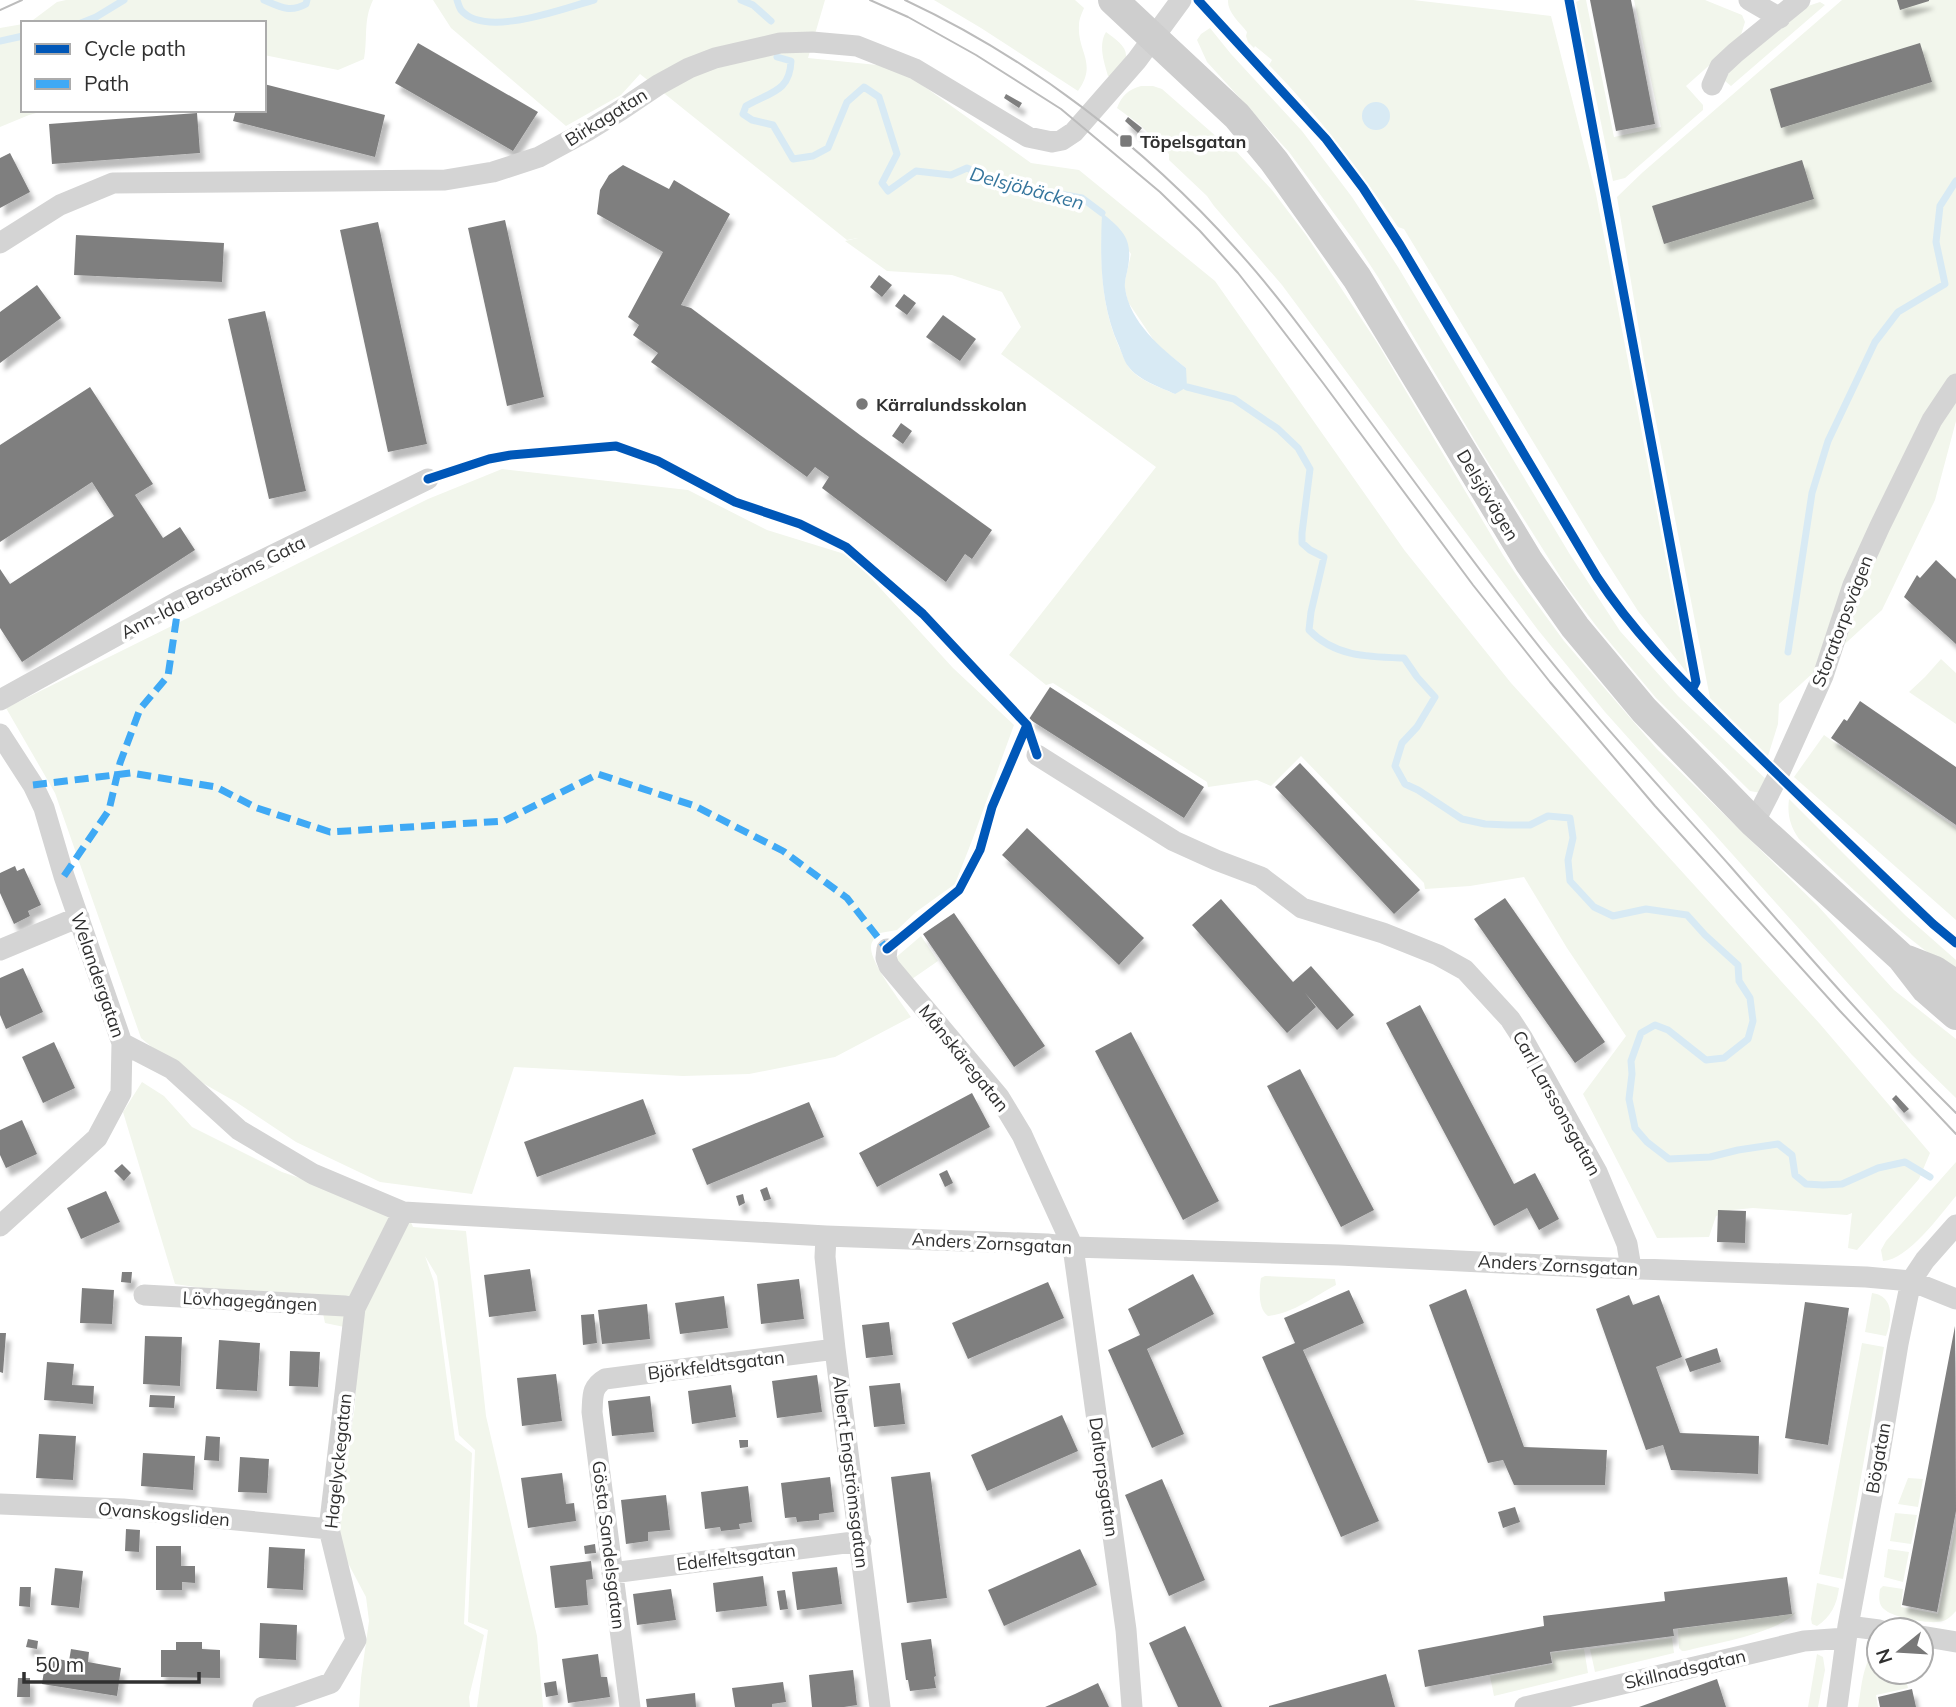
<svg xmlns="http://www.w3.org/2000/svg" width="1956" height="1707" font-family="Mulish,sans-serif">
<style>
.green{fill:#f2f6ec;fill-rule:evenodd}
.water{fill:#d8eaf4}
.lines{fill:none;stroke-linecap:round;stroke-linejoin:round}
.stream{stroke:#d8eaf4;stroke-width:7}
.building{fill:#7f7f7f;filter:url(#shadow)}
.street{stroke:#d4d4d4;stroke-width:21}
.secondary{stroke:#cecece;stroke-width:30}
.tram{stroke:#bcbcbc;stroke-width:2}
.quiet{stroke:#3fa9f5;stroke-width:7;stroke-dasharray:14 7;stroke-linecap:butt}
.cycleway-casing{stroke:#fff;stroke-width:13}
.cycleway{stroke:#0057b8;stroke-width:9}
.poi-dot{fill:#787878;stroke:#fff;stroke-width:2.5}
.labels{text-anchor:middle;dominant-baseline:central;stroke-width:7;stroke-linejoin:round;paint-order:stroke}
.street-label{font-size:18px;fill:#303030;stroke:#fff}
.poi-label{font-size:18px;font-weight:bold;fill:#303030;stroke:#fff;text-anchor:start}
.water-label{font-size:19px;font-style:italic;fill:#35759c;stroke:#fff}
</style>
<defs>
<filter id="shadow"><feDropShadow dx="4.5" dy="8" stdDeviation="2" flood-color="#0004"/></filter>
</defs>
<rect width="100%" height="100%" fill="#fff"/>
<path class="green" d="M66,0H373C363,21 368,37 364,59L338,70L264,55V23H29L57,2Z
M433,0H825L808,58L897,67L1031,163L1079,170L1215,281L1405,551L1511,683L1820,1024L1930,1153L1919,1179L1857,1250L1848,1248L1852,1213L1847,1215L1753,1208L1732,1210L1716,1216L1709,1237L1657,1238L1583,1094L1626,1036L1567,948L1524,877L1470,886L1425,889L1424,883L1301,756L1271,786L1257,780L1208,787L1207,782L1053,683L1046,685L1009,655L1156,467L1001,354L1021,327L1002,292L952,275L887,271L845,241L858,238L847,240L640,74L621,95L566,126L451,28ZM1103,214L1131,254L1124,285L1128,302L1157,345L1186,368L1175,394C1160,387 1138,381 1128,366C1125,361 1122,353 1119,347C1100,304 1100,259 1103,214Z
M934,0H1075L1084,8C1082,13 1079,19 1079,25C1077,52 1098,63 1078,91L981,28Z
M1228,0H1413L1551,16L1596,194L1688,674L1638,611L1597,547L1404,229L1398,227C1359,169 1318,115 1269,65L1272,60L1255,46L1254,48L1248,42L1246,36L1247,32C1240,23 1227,12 1228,0Z
M1580,0H1586L1614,137L1661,127L1634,0H1705L1742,15L1745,22L1740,38L1686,86L1703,105V110L1625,178L1613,181L1576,2Z
M1842,0H1956V421L1935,500L1882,610L1779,704L1778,724L1768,756L1710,698L1644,360L1617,197L1643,172Z
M1820,2L1825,5L1731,86L1725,81L1724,76L1805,7Z
M23,24V110H47L29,115L0,127V28Z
M1210,28L1231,54L1302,131L1352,197L1398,267L1569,553L1620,631L1678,696L1770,783L1761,793L1750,791L1656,698L1597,627L1566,586L1481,451L1378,277L1355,242L1289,152L1207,62L1197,40L1201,34Z
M1106,32C1115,39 1127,46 1126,57L1111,76H1108C1104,62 1098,45 1106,32Z
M1141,86H1153L1162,89L1218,138L1222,136L1272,190L1306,235L1378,344L1503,555L1526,589L1564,641L1657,749L1818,906L1894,990L1956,1039V1098L1912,1055L1605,712L1538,630L1282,285L1214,206L1207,196L1169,160V154L1139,124L1117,108C1122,95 1128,90 1141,86Z
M502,469L688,490L767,530L851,556L953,668L1014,725L973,838L955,884L916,912L897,930L880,933C876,937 871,941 871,947C870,963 902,1003 911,1017L835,1057L749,1074L683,1076L514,1067L472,1194L380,1182L296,1142L236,1102L178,1069L141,1038L55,793L6,708L428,499Z
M1941,659L1956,673V724L1909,692L1925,677Z
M1824,735L1956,828V920L1794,777Z
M1789,799L1905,915L1956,960V972C1898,934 1850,886 1799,839C1790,826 1787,814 1789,799Z
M921,936L938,961L912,979L894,959Z
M142,1082L164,1096L192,1127L282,1172L361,1199L407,1213L413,1227L466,1231L486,1416L537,1636L543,1707H477L488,1630L468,1622L475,1450L459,1435L437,1276L425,1256L434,1282L455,1440L472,1453L464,1624L484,1635L469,1697L470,1707H359L361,1678L369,1621L366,1597L332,1533L344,1479L355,1406L357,1360L354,1329L325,1323L319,1294L229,1292L175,1284L123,1112Z
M1956,1162V1196C1940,1215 1908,1260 1883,1261L1881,1250L1886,1241Z
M1265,1276L1335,1279L1336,1285C1315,1296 1292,1314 1268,1316C1258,1309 1259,1290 1261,1278Z
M1872,1293C1895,1296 1892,1320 1886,1336L1865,1332Z
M1862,1343L1884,1347L1843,1579L1819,1574Z
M1908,1478L1923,1479L1918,1507L1898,1504Z
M1895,1513L1917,1515L1911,1544L1890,1541Z
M1956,1526V1611C1952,1615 1949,1619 1943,1621C1932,1625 1893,1618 1884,1609C1878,1604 1879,1596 1880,1589L1883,1586L1903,1589L1901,1607L1938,1614Z
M1888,1549L1909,1552L1903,1582L1884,1577Z
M1817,1583L1839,1588C1837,1604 1831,1617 1817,1626L1812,1624L1811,1619Z
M1796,1612C1779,1633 1712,1644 1685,1651H1682L1679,1648L1678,1629L1792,1614Z
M1672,1638L1674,1653L1595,1672L1590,1649Z
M1879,1646V1672H1904L1908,1688L1876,1695L1878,1707H1858C1862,1687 1862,1660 1879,1646Z
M1584,1649L1588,1673L1494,1696L1490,1676L1553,1664L1551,1653Z
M1817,1654L1823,1657L1825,1670L1818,1707H1808Z"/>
<path class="water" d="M1362 116a14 14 0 1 1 28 0a14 14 0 1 1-28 0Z
M1102,213C1123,230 1133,239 1128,267C1127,274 1124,281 1125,288C1130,323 1161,348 1186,368L1187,387L1175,394C1160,387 1138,380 1128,366C1124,361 1122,353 1119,346C1100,304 1100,259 1102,213Z"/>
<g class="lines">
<path class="stream" d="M264,0C280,7 290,13 306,4L307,0
M457,0C458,3 459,7 461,10C485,39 564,8 594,0
M741,0L753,5L771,21
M81,23L96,17L124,0
M0,41L23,36
M777,57L791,61C790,92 770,92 746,106L743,114L752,120L773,125L793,159L813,156L828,148L847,102L864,87L879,97L897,154L882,183L888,191L916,171L951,175L967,168L1008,185L1082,198L1102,213
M1187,387L1234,399L1278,429L1298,448L1310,469L1302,533V543L1310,550L1324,557L1311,612L1309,630C1335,657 1369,657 1404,658L1417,677L1435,697L1417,727L1402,743L1395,766L1405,784L1418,790L1462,819L1485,824L1508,825H1530L1548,816L1570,818L1573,838L1568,860L1570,881L1594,907L1613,916L1646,909L1687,915L1705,935L1738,965L1739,981L1750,998L1753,1021L1748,1039L1724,1058L1706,1060L1668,1030L1655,1025L1641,1033L1631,1061L1632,1074L1629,1099L1635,1128L1647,1142L1669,1159L1710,1157L1738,1150L1778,1144L1792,1155L1795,1175L1806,1184L1823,1185L1842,1184L1878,1168L1905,1162L1930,1177
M1788,652L1812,493L1828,441L1875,342L1898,312L1945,284L1936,242L1940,206L1956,181"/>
</g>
<path class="building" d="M1590,0H1631L1655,124L1616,131Z
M1897,0H1929V1L1900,10Z
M418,43L538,112L513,151L395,83Z
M1920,43L1932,82L1781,128L1770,89Z
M264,84L385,115L375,157L233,121L236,110H264Z
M1006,94L1022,103L1019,108L1004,98Z
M197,113L200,153L52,164L49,124Z
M1128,117L1142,128L1138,133L1125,121Z
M10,153L30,192L0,208V158Z
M1802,160L1814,199L1664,244L1652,206Z
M623,165L669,189L674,180L730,214L681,305L691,308L860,435L992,530L972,559L965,554L946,582L822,488L829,477L815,467L807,477L651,362L658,353L633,335L639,325L628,317L663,252L597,214L600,190L609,175Z
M505,220L544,397L507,406L468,228Z
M378,222L427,444L388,452L340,230Z
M76,235L224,243L222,282L74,275Z
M879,275L892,285L882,297L870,287Z
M37,285L61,318L0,363V312Z
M904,294L916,303L907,315L895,306Z
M265,311L306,491L269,499L228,319Z
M943,315L976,339L960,361L926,337Z
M90,387L153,484L135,495L163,538L180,527L195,550L22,662L0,628V569L10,584L114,516L92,482L0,542V445Z
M901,423L912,431L903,444L892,436Z
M1936,560L1956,579V644L1904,597L1917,575L1920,578Z
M1050,687L1204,787L1184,818L1029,719Z
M1860,701L1956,767V825L1831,738L1844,719L1847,721Z
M1300,763L1420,890L1394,914L1275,787Z
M1027,828L1144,938L1119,965L1002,855Z
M15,866L17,871L24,868L41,905L28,911L30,916L14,924L0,893V873Z
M1505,898L1605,1042L1575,1063L1474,919Z
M1221,899L1293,982L1311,966L1354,1015L1337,1030L1305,993L1316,1007L1287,1033L1192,925Z
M954,913L1045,1046L1014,1067L923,934Z
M23,968L43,1012L6,1029L0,1015V978Z
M1420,1005L1514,1184L1535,1173L1559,1219L1539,1230L1527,1208L1494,1226L1386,1023Z
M1131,1032L1219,1201L1183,1220L1095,1051Z
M54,1042L75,1088L43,1103L22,1057Z
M1300,1069L1374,1210L1341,1227L1267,1086Z
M972,1093L990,1127L877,1187L859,1153Z
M1896,1095L1909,1109L1904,1113L1892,1099Z
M643,1099L656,1134L537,1177L524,1142Z
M809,1102L824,1137L707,1185L692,1149Z
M22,1120L37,1154L6,1168L0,1155V1130Z
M122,1164L131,1173L124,1181L114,1171Z
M947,1170L953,1183L945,1187L939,1174Z
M767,1187L771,1199L764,1201L760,1190Z
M106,1191L120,1222L81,1239L67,1208Z
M743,1194L745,1203L739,1206L736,1196Z
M1718,1210L1746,1211L1745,1243L1717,1242Z
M530,1269L536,1311L489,1317L484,1275Z
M122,1272H132L131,1283L121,1282Z
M1193,1274L1214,1314L1147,1349L1184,1434L1152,1448L1108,1350L1140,1335L1128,1309Z
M799,1279L804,1319L761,1324L757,1284Z
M1048,1282L1064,1318L968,1359L952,1323Z
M82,1288L114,1290L112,1324L80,1323Z
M1466,1289L1524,1447L1607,1450L1605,1485H1514L1503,1460L1488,1463L1429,1305Z
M1349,1290L1364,1323L1303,1350L1379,1521L1341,1537L1262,1357L1295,1343L1284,1318Z
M1629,1295L1633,1305L1659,1295L1682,1357L1656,1367L1680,1433L1759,1436L1758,1474L1671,1470L1663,1445L1646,1450L1596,1309Z
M724,1296L728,1328L680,1334L675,1303Z
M1805,1302L1849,1308L1828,1445L1785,1438Z
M647,1304L650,1339L602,1344L598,1310Z
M594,1314L597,1343L583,1345L581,1315Z
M889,1322L893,1355L866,1358L862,1325Z
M1955,1326L1956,1511L1937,1612L1902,1605Z
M0,1333H6L3,1373L0,1372Z
M145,1336L182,1337L180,1386L143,1384Z
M219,1340L260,1343L257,1391L216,1389Z
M1717,1348L1721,1362L1690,1372L1685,1359Z
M290,1351L320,1352L318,1387L289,1386Z
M47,1362L74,1364L72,1385L94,1386L93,1404L44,1400Z
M556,1374L562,1421L522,1426L517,1378Z
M817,1375L822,1412L777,1418L772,1381Z
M900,1383L905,1424L874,1427L869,1386Z
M731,1385L736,1417L692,1424L688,1391Z
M150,1395L175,1396L174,1408L149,1407Z
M650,1396L654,1432L612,1436L608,1401Z
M1062,1415L1078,1451L987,1491L971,1455Z
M39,1434L76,1436L73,1480L36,1478Z
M206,1436L220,1437L219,1461L204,1460Z
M739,1440H748V1447L740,1448Z
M143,1453L195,1456L193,1490L141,1486Z
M240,1457L269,1459L267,1493L238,1492Z
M930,1472L947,1598L907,1603L891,1477Z
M562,1473L566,1504L574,1503L576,1521L528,1528L521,1478Z
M830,1477L834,1512L819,1514V1520L797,1522L796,1517L785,1518L781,1483Z
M1162,1479L1205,1580L1169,1596L1125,1495Z
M748,1486L752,1522L739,1524L740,1529L721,1531L720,1527L705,1529L701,1492Z
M666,1495L670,1530L648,1532V1541L626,1544L621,1500Z
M1515,1507L1520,1522L1503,1528L1498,1512Z
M126,1529L140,1530L139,1552L125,1551Z
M595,1544L596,1553L585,1554L584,1546Z
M156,1546H181V1566H195V1583L182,1582V1590H156Z
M269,1547L305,1549L303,1590L267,1588Z
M1080,1549L1097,1585L1004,1626L988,1590Z
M591,1561L593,1579L586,1580L588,1605L555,1608L550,1566Z
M837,1567L842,1604L797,1610L792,1572Z
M55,1568L83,1571L79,1608L51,1605Z
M763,1576L767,1606L716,1612L713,1583Z
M1787,1577L1792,1614L1673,1629L1674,1636L1550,1652L1552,1663L1425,1687L1418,1650L1544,1626L1543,1616L1665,1601L1664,1592Z
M20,1587H31L30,1607L19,1606Z
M671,1589L676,1620L637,1625L633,1594Z
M785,1590L788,1609L780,1610L777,1591Z
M260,1623L297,1625L296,1660L259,1658Z
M1185,1626L1222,1707H1178L1149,1643Z
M28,1639L38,1641L37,1649L26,1647Z
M931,1639L936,1676L934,1677L936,1688L910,1691L908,1680H906L901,1643Z
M176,1642H202V1649L220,1650V1678L161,1677V1650H176Z
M71,1649L89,1652L88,1662L121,1668L117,1696L42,1684L46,1657L69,1661Z
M598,1654L601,1677H607L610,1697L568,1703L562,1659Z
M853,1670L857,1705L844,1707H812L809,1675Z
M1386,1674L1395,1707H1269V1706Z
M18,1678H30V1697H17Z
M1717,1679L1726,1707H1639Z
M556,1681L558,1695L546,1697L544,1683Z
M783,1682L786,1702L772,1704V1707H735L732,1688Z
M1098,1683L1109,1707H1045L1075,1694Z
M1912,1689L1916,1707H1880L1878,1697Z
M695,1693L696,1707H647L646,1699Z"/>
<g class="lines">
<path class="street" d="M1749,0L1780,18
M1712,85L1720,67L1735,53L1800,0
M0,243L60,205L113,183L445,180L493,172L539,157L587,131L621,110L658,85L689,68L715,58L780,43L812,42L857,46L915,69L1028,137L1052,142L1062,140L1074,132L1137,60L1181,0
M0,700L179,601L428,479
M0,734L33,785L44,808L64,876L122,1043L121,1093L97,1138L0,1226
M1037,755L1174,841L1216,860L1261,877L1302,908L1383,933L1438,955L1465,970L1510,1019L1523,1039L1597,1172L1627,1244L1631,1268
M1754,823L1778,776L1823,676L1853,585L1880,526L1932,420L1956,384
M887,949L886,958L889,966L999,1097L1022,1135L1073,1247L1126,1630L1132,1707
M0,950L79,917
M122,1043L172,1069L239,1130L313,1174L403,1212L826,1236L1047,1244L1073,1247L1339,1255L1584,1267L1866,1277L1911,1281L1956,1299
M826,1236L825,1257L835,1349L880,1707
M144,1295L345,1306L355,1308
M0,1504L123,1509L329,1529
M612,1573L861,1541
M1848,1626L1879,1630
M1921,1636L1956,1642
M263,1707L331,1683L356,1640L329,1529L355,1308L403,1212
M630,1707L592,1412C593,1397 591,1387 605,1379L835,1349
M1525,1707L1804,1641L1846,1638
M1837,1707L1848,1626L1877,1470L1898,1344L1911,1281L1925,1260L1956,1225"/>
<path class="secondary" d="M1113,0L1237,116L1274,161L1357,278L1529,562L1575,627L1644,710L1754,823L1902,958L1926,989L1956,1015
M1907,960L1935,971L1956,985"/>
<path class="tram" d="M870,0L908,17L976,55L1061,109L1160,192L1200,231L1238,273L1264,306L1323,383L1473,585L1550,682L1655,806L1840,1011L1956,1134
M905,0C1031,59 1144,146 1237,250C1277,294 1312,343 1347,390C1405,469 1463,549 1523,626C1588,710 1661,788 1731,867C1804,951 1877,1035 1956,1113
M0,10L22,0"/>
<path class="quiet" d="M33,785L131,773L216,787L257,808L330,832L504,821L598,774L695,806L783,851L847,898L887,949L890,947
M64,876L109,810L120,763L140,709L168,676L179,601"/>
<g class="cycleway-casing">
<path id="cycleway" d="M1198,0L1326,139L1363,188L1400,245L1597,577C1636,636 1681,679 1730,728C1797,794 1865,859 1933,924L1956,943
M1569,0L1696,682L1692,690
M428,479L489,459L511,455L616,446L658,461L735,502L800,524L846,547L923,614L1027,725L1037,755
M887,949L959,890L980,850L992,807L1027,725"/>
</g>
<use href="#cycleway" class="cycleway"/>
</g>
<g class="poi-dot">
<rect x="1119" y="134" width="14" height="14" rx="3.5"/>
<circle cx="862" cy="404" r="7"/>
</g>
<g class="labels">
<g class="street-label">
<text transform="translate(606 117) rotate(-32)">Birkagatan</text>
<text transform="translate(1488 495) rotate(59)">Delsjövägen</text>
<text transform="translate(213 587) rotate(-27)">Ann-Ida Broströms Gata</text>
<text transform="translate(1842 621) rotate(-69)">Storatorpsvägen</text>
<text transform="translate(98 975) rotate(71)">Welandergatan</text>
<text transform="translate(964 1058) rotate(51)">Månskäregatan</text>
<text transform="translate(1557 1103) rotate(61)">Carl Larssonsgatan</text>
<text transform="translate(992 1243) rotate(3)">Anders Zornsgatan</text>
<text transform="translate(1558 1265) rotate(3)">Anders Zornsgatan</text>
<text transform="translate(250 1301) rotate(3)">Lövhagegången</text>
<text transform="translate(716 1365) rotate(-7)">Björkfeldtsgatan</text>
<text transform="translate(1878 1458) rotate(-80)">Bögatan</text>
<text transform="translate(338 1461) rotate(-84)">Hagelyckegatan</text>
<text transform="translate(851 1472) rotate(83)">Albert Engströmsgatan</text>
<text transform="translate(1104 1477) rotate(82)">Daltorpsgatan</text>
<text transform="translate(164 1514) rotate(5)">Ovanskogsliden</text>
<text transform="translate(609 1545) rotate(83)">Gösta Sandelsgatan</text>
<text transform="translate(736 1557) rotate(-7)">Edelfeltsgatan</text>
<text transform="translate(1685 1669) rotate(-13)">Skillnadsgatan</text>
</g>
<g class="poi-label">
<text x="1140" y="141">Töpelsgatan</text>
<text x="876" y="404">Kärralundsskolan</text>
</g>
<g class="water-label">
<text transform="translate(1027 188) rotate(15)">Delsjöbäcken</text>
</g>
</g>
<rect x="21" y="21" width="245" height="91" fill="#ffffff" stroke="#acacac" stroke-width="2"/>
<rect x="35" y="44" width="35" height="10" fill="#0057b8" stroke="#acacac" stroke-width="2"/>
<text x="84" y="56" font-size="21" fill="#303030">Cycle path</text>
<rect x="35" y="79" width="35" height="10" fill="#3fa9f5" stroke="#acacac" stroke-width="2"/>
<text x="84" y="91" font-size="21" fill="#303030">Path</text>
<g transform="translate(1900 1651) rotate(252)"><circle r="33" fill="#ffffff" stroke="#acacac" stroke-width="2"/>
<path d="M0-5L12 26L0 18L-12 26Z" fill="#787878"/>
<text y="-10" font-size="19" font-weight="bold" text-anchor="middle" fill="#303030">N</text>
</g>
<path d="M24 1672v10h175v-10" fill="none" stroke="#303030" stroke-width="3.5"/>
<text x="35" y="1672" font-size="21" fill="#303030" stroke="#ffffff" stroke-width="5" paint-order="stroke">50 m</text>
</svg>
